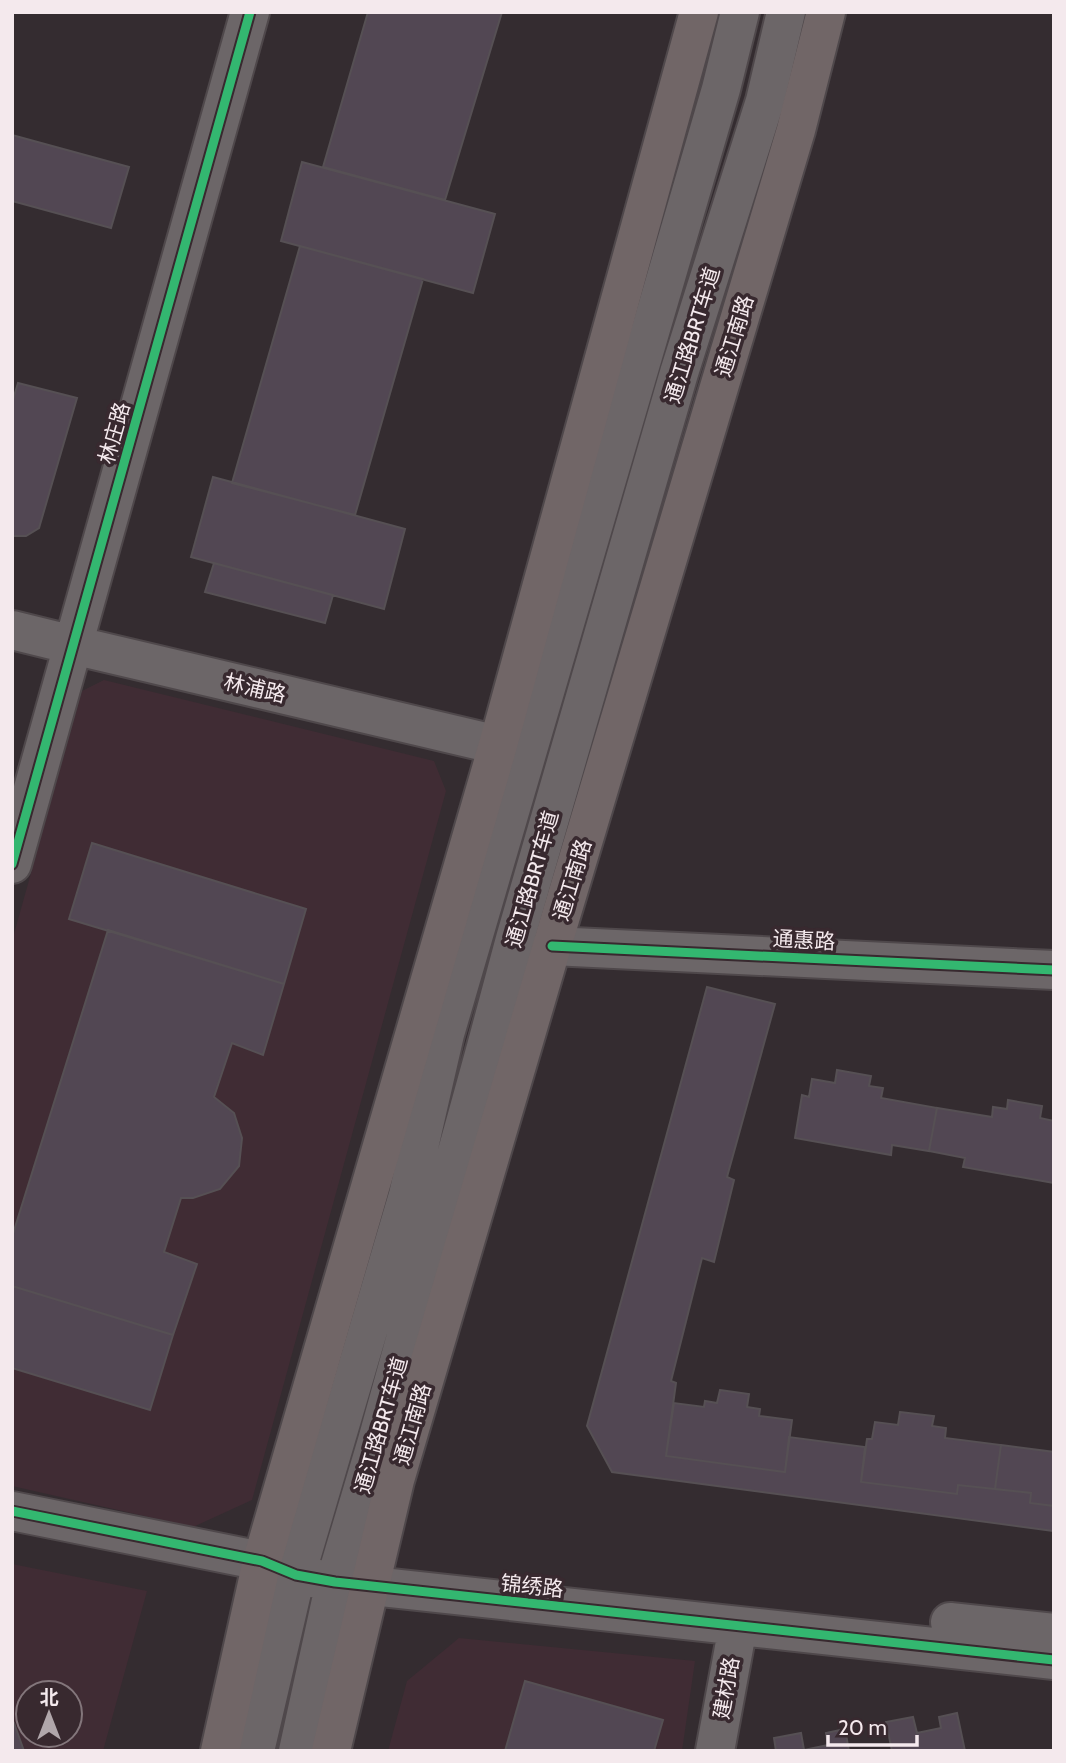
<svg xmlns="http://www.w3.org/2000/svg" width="1066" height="1763" font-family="Cabin,'Noto Sans SC',sans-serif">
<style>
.built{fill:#402c34;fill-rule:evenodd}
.building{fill:#524753;stroke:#565054;stroke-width:2}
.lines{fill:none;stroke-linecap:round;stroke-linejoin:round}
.minor-casing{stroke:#4f484b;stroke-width:42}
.major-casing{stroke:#4f484b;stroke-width:42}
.minor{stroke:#6c6668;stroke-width:38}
.major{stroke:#716667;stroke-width:38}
.cycleway-casing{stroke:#38292f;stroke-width:13}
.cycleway{stroke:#33b770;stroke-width:9}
.labels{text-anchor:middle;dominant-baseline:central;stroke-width:7;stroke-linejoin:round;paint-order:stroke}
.street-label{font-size:21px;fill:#f4e9ed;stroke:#38292f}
</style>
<rect width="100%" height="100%" fill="#342c30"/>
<path class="built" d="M104,680L434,761L446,791L252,1500L193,1527L12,1486V941L82,691Z
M12,1564L147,1591L103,1751H12ZM28,1693H70V1735H28Z
M459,1638L695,1661L682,1751H388L407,1681Z"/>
<path class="building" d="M368,12H502L445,200L323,167Z
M12,135L129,167L111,228L12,201Z
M302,162L495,214L473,293L281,241Z
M300,246L423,279L355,515L232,483Z
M18,383L77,398L39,528L26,536H12V403Z
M213,477L405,529L384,609L191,557Z
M214,563L333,595L325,623L205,592Z
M92,843L306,909L284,984L69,919Z
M108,930L284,984L263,1055L232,1043L214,1097L234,1113L242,1138L239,1166L220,1189L193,1198H181L164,1252L197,1264L173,1335L12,1286V1237Z
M707,987L775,1004L727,1177L734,1180L714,1262L702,1258L671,1381L676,1383L666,1456L785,1472L789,1437L865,1447L861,1482L957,1494L958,1485L1031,1493L1030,1503L1054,1506V1531L612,1472L587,1426Z
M837,1070L871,1076L869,1086L883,1088L881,1098L937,1108L929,1151L892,1145L891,1155L795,1138L802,1095L809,1097L812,1079L835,1083Z
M1008,1100L1042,1106L1040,1118L1054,1121V1183L963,1167L965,1158L929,1151L937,1108L992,1117L993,1107L1007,1109Z
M12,1286L173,1335L150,1410L12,1368Z
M720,1390L749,1394L747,1407L760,1409L759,1416L792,1420L785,1472L666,1456L674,1403L704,1407L705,1401L717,1403Z
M900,1412L934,1416L932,1426L946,1428L945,1438L1001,1445L995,1489L958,1485L957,1494L861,1482L867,1439H872L875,1422L898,1425Z
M1001,1445L1054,1452V1506L1030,1503L1031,1493L995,1489Z
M525,1681L663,1720L654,1751H505Z
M957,1713L965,1751H892L886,1722L913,1717L917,1733L941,1728L939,1717Z
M14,1723L24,1751H12V1724Z
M845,1729L849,1751H776L774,1738L801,1733L804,1750L828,1745L826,1733Z"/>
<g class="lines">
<g class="minor-casing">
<path id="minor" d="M12,630L73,645L498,745
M12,864L250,12
M552,946L1054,970
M12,1511L262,1561L296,1575L335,1582L1054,1660
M950,1622L1054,1633
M255,1751L296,1575L408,1195L445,1034L721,89L740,12
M298,1751L335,1582L377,1441L486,1047L515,939L679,373L765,101L786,12
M715,1751L738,1626"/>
</g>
<g class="major-casing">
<path id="major" d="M220,1751L262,1561L498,745L699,12
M331,1751L395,1480L552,946L796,130L826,12"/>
</g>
<use href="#minor" class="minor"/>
<use href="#major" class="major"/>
<g class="cycleway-casing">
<path id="cycleway" d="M12,864L250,12
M552,946L1054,970
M12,1511L262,1561L296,1575L335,1582L1054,1660"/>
</g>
<use href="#cycleway" class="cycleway"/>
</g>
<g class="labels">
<g class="street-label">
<text transform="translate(692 335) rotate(-73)">通江路BRT车道</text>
<text transform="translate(734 336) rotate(-73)">通江南路</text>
<text transform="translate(114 433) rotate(-74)">林庄路</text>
<text transform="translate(255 688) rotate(13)">林浦路</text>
<text transform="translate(532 879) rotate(-74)">通江路BRT车道</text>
<text transform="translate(572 880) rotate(-73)">通江南路</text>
<text transform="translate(804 940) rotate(3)">通惠路</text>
<text transform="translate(412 1424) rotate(-74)">通江南路</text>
<text transform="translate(381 1425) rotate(-74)">通江路BRT车道</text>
<text transform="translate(532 1586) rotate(6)">锦绣路</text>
<text transform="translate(726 1688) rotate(-80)">建材路</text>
</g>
</g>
<rect width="1066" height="1763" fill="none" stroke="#f4e9ed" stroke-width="28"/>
<g transform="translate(49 1714)"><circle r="33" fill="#38292f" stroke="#83767b" stroke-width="2"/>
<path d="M0-5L12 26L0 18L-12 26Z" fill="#b1a7ab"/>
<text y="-10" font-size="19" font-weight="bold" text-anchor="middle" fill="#f4e9ed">北</text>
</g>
<path d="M828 1735v10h89v-10" fill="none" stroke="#f4e9ed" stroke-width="3.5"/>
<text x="838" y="1735" font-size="21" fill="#f4e9ed" stroke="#38292f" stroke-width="5" paint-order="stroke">20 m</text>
</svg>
